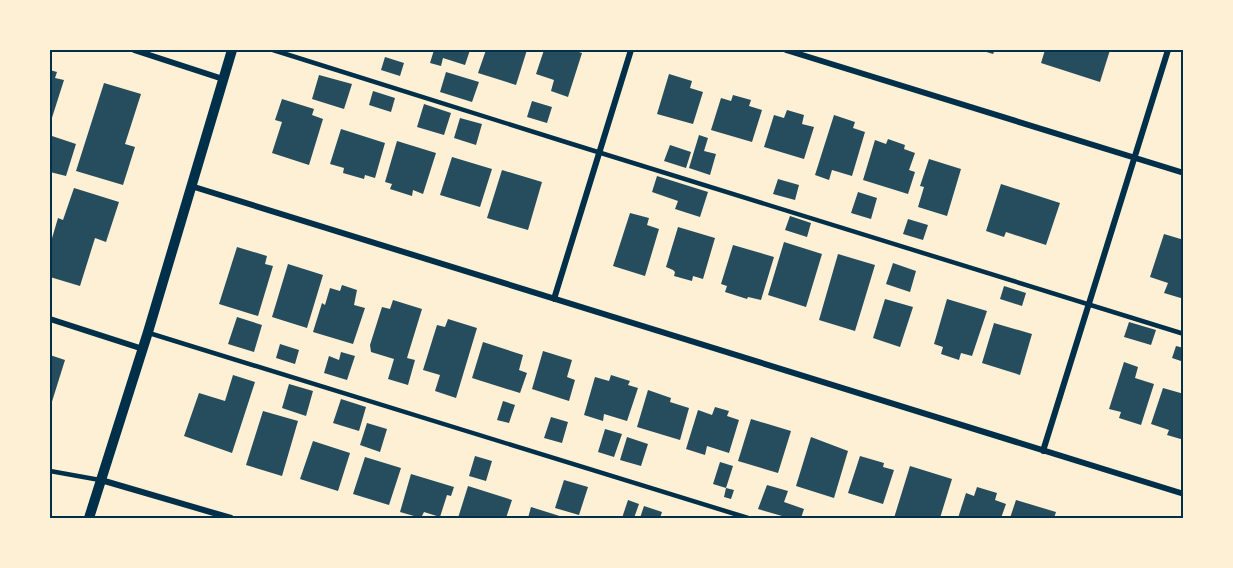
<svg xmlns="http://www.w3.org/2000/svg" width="1233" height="568" font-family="'Titillium Web',sans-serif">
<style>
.building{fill:#264d5e}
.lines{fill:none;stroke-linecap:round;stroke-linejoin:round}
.service{stroke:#003049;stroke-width:4.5}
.minor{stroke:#003049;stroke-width:6}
.tertiary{stroke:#003049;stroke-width:10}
.neatline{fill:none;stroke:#003049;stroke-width:2}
</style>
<rect width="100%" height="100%" fill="#fdf0d5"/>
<path class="building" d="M434,50H470L465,65L443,58L441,66L430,63Z
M486,50H527L516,85L478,73Z
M544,50H573L582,53L568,97L551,91L554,80L536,74Z
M980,50H995L993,54Z
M1045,50H1110L1100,82L1041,63Z
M385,57L404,63L400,76L381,70Z
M50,70L57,72L55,78L64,80L50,124Z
M446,72L479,82L472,102L440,92Z
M669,74L692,81L690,88L703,92L693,124L657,114Z
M319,75L352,84L344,109L312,99Z
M104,83L141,94L125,144L135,147L123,185L76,171Z
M373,91L395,98L391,112L369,105Z
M733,95L751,100L749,106L762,110L752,142L711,130L721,98L731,101Z
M282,99L314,109L312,115L323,119L309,165L272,153L282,122L275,120Z
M532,101L552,107L547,123L527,117Z
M424,104L451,113L444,135L417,127Z
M787,110L804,115L802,124L814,127L804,159L764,147L774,115L784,118Z
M834,115L855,122L853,128L865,132L852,176L832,170L829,180L815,175Z
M460,118L482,124L476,145L454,138Z
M341,129L385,143L375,178L365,175L364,179L343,173L344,168L330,164Z
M699,135L708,138L704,151L716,154L710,175L689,168Z
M52,136L76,144L66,176L50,172V146Z
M888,139L905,145L904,149L915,153L909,170L915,172L908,194L863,180L875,140L886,144Z
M397,141L436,153L423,194L413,190L412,196L390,189L392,184L385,182Z
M670,145L691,152L686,168L664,161Z
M452,157L492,169L480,207L440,195Z
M929,159L961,169L947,216L918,207L924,187L920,186Z
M502,170L542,182L528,230L487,218Z
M657,176L708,192L700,217L675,209L678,201L652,192Z
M778,179L799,185L795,200L773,194Z
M1001,184L1060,203L1046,245L1006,232L1004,237L986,231Z
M74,188L119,202L106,242L95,238L80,286L50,277V245L58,218L63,220Z
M858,192L877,198L871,219L851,213Z
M630,213L649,218L647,225L659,229L645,276L613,266Z
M790,216L811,223L807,237L785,230Z
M908,219L928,225L923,240L903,234Z
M678,227L715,238L703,279L693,276L692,281L674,276L675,272L673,270L666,267Z
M1164,234L1184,240V299L1164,293L1168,283L1150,277Z
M784,242L822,254L806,307L768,295Z
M733,245L774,257L761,300L748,297L747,299L725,292L727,286L721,284Z
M237,247L267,256L265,264L273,266L258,316L219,304Z
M838,254L875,265L855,331L819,320Z
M893,263L916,271L910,292L886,284Z
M288,264L323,275L307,328L272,317Z
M342,285L357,290L354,305L365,308L353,344L313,332L322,303L325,305L330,288L340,291Z
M1004,286L1026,293L1022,306L1000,299Z
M885,299L913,307L900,347L873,338Z
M947,299L987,311L972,356L961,353L959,360L941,354L943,347L934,344Z
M393,300L422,309L407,358L415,360L408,385L388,379L394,359L371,352L370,345L382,307L390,309Z
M237,317L262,325L254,352L228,344Z
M448,319L477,328L456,398L435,391L440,375L423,370L437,325L445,327Z
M1129,322L1156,330L1151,345L1124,337Z
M994,323L1032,334L1020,375L982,363Z
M483,342L523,355L519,370L527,373L520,393L472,378Z
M280,344L299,350L295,364L276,358Z
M1176,346L1184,348V362L1172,358Z
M543,351L572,360L567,377L575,380L569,401L532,389Z
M341,352L355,356L347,380L324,373L329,356L339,360Z
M50,355L65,360L50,408Z
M1124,362L1138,367L1135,378L1154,384L1141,425L1119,418L1121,412L1109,409Z
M233,375L255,382L232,453L184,436L199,393L225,401Z
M611,375L630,381L628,385L638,388L627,421L604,414L603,421L584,415L595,377L609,381Z
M289,384L313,391L306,416L282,408Z
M1163,388L1184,394V440L1167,435L1169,430L1151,424Z
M648,390L671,398L670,402L689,408L680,440L637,427Z
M341,399L366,407L359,431L333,423Z
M503,401L515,405L509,423L497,420Z
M715,407L729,411L727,416L739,420L729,453L707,446L705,455L686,449L698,410L712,415Z
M263,411L298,421L282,476L246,465Z
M551,417L568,422L562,443L544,438Z
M751,419L791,431L778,473L738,461Z
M367,423L387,429L380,452L360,445Z
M605,429L622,434L614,457L598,452Z
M627,437L648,444L641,466L620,460Z
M811,437L848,451L834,498L796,486Z
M313,441L350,453L338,491L300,479Z
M475,456L492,461L486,481L469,476Z
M860,456L884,463L883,467L894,470L883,504L848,493Z
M365,457L401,468L389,505L353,494Z
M720,462L733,466L726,488L713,484Z
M910,466L952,479L940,518H894Z
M411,474L454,487L451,496L447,495L440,517L424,512L421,518L400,512Z
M564,480L588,487L579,515L555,508Z
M767,485L788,491L784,502L804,509L801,518H789L758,509Z
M468,486L512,500L506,518H458Z
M977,487L997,493L995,500L1006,504L1001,518H958L966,493L974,496Z
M726,488L734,490L731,499L724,497Z
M628,500L639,504L634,518H622Z
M1016,500L1056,512L1054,518H1010Z
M644,506L662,512L660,518H640Z
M531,507L566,518H528Z"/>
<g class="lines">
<path class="service" d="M273,50L572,144L1184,334
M149,333L748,518
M50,471L100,480"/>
<path class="minor" d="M134,50L223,79
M786,50L1184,173
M191,186L1184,494
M554,299L631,50
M50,319L143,349
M1043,451L1168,50
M101,480L231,518"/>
<path class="tertiary" d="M89,518L148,332L232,50"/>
</g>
<rect width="1233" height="568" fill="none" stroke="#fdf0d5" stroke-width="102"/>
<rect x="51" y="51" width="1131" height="466" class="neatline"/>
</svg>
